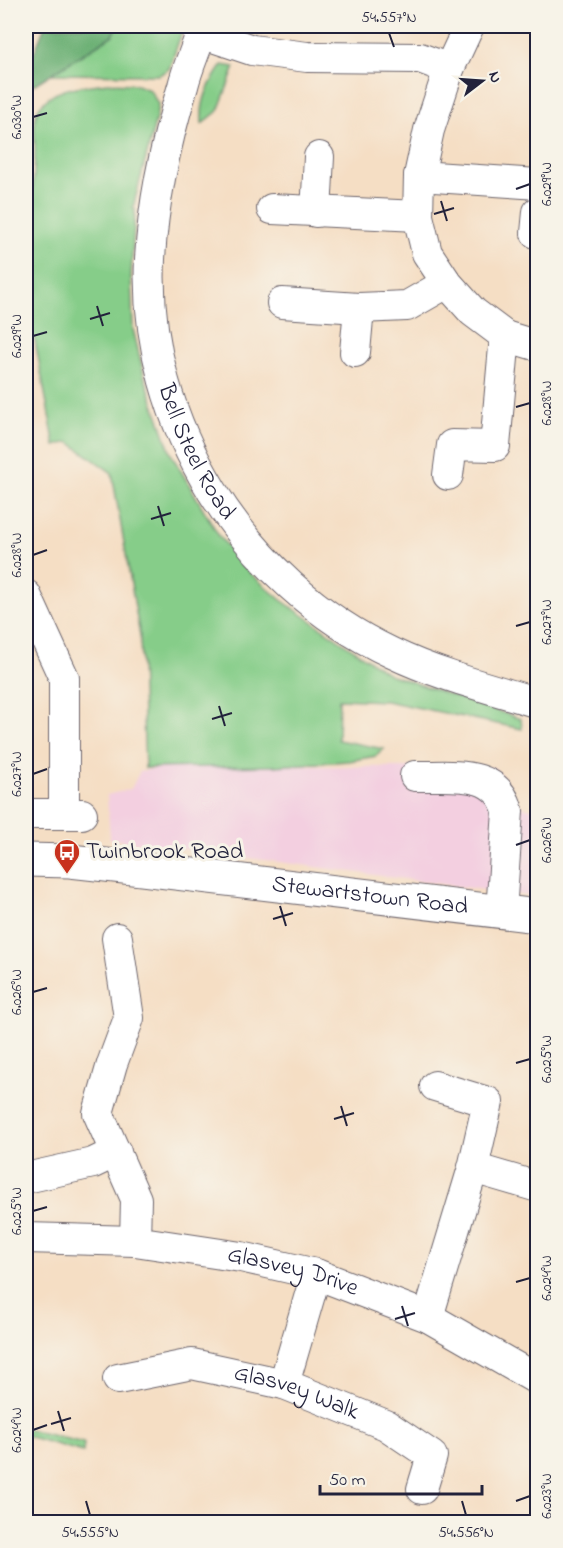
<svg xmlns="http://www.w3.org/2000/svg" width="563" height="1548" font-family="'Indie Flower',sans-serif">
<style>
.built{fill:#f3cfe0}
.green{fill:#86cd89;stroke:#547862;stroke-width:1.5}
.forest{fill:#6cb075;stroke:#476958;stroke-width:1.5}
.lines{fill:none;stroke-linecap:round;stroke-linejoin:round}
.minor-casing{stroke:#6c646b;stroke-width:32}
.major-casing{stroke:#6c646b;stroke-width:35}
.minor{stroke:#fff;stroke-width:30}
.major{stroke:#fff;stroke-width:33}
.ticks{fill:none;stroke:#22223b;stroke-width:2}
.labels{text-anchor:middle;dominant-baseline:central;stroke-width:6;stroke-linejoin:round;paint-order:stroke}
.street-label{font-size:24px;fill:#22223b;stroke:#f7f3e8}
.poi-label{font-size:24px;fill:#22223b;stroke:#f7f3e8;text-anchor:start}
.neatline{fill:none;stroke:#22223b;stroke-width:2}
.ticks-label{font-size:15px;text-anchor:middle;fill:#22223b}
</style>
<rect width="100%" height="100%" fill="#f7f3e8"/>
<filter id="ink" filterUnits="userSpaceOnUse"><feTurbulence type="fractalNoise" baseFrequency=".0167" numOctaves="2"/><feDisplacementMap in="SourceGraphic" scale="12" xChannelSelector="R" yChannelSelector="G"/><feConvolveMatrix kernelMatrix="1 2 1 2 8 2 1 2 1" color-interpolation-filters="sRGB"/></filter>
<filter id="wash" filterUnits="userSpaceOnUse"><feTurbulence type="fractalNoise" baseFrequency=".008" numOctaves="4" result="noise"/><feDisplacementMap in="SourceGraphic" scale="24" xChannelSelector="R" yChannelSelector="G"/><feGaussianBlur stdDeviation="1.35" result="paint"/><feColorMatrix in="noise" values="0 0 0 0 0 0 0 0 0 0 0 0 0 0 0 0 0 1.4 0 .05"/><feComposite in="paint" operator="in"/></filter>
<g filter="url(#wash)">
<rect width="100%" height="100%" fill="#f5dec4"/>
<path class="built" d="M181,765L495,768L509,785L517,806L537,810V897L110,839L107,795L131,789L140,771Z"/>
<path class="green" d="M118,26H184L169,69L159,75L51,74L113,35Z
M222,65L235,67L218,111L202,124C200,100 209,84 222,65Z
M108,83L134,84L150,90L158,104L156,119L133,207L135,210L131,276L133,329L144,375L171,454L219,536L251,574L281,600L389,674L521,719L522,729L386,701L339,699L338,740L384,749L376,756L349,761L273,766L145,768L140,636L112,473L69,442L55,446L35,341L26,325V222L31,215C32,193 35,171 35,150C35,137 32,119 39,108C53,86 85,86 108,83Z
M26,1429L84,1443L83,1452L26,1436Z"/>
<path class="forest" d="M45,26H118L113,35L26,90V72Z"/>
</g>
<g filter="url(#ink)">
<g class="lines">
<g class="minor-casing">
<g id="minor">
<path id="s1" d="M203,26C198,46 188,65 183,86C166,142 153,200 150,259C142,423 244,584 392,653C438,675 489,688 538,703"/>
<path d="M469,26L449,69L429,130L419,176L418,216L427,253L447,283L473,312L505,336L538,346"/>
<path d="M201,33L252,50L307,57L420,58L449,69"/>
<path d="M419,176L538,184"/>
<path d="M272,209L418,216"/>
<path d="M316,212L319,157"/>
<path d="M538,212L536,233H538"/>
<path d="M282,303L359,308L407,306L447,283"/>
<path d="M355,352L359,308"/>
<path d="M448,475L452,445L495,446L505,336"/>
<path d="M26,595L64,678V814"/>
<path d="M415,776C451,777 497,768 508,811L501,912"/>
<path d="M26,814H82"/>
<path d="M117,938L129,1018L112,1064L98,1113L136,1199L135,1241"/>
<path d="M473,1168L538,1187"/>
<path d="M26,1178L93,1163L116,1152"/>
<path id="s2" d="M26,1238L135,1241L241,1257L316,1274L428,1317L538,1380"/>
<path d="M428,1317L473,1168L488,1102L435,1086"/>
<path id="s3" d="M118,1379L192,1364L284,1384L386,1425L432,1456L422,1489"/>
<path d="M284,1384L316,1274"/>
</g>
</g>
<g class="major-casing">
<g id="major">
<path id="s4" d="M26,860L70,861L142,869L538,916"/>
</g>
</g>
<use href="#minor" class="minor"/>
<use href="#major" class="major"/>
</g>
</g>
<path class="ticks" d="M389,33L394,47M33,117L47,113M516,189L530,184M441,201L447,221M434,214L454,208M97,306L103,326M90,319L110,313M33,336L47,332M516,407L530,403M158,506L164,526M151,519L171,513M33,555L47,550M516,626L530,622M219,706L225,726M212,719L232,713M33,774L47,769M516,845L530,840M280,906L286,926M273,919L293,913M33,992L47,988M516,1063L530,1059M341,1106L347,1126M334,1119L354,1113M33,1211L47,1207M516,1282L530,1278M402,1306L408,1326M395,1319L415,1313M58,1411L64,1431M51,1424L71,1418M33,1430L47,1425M86,1501L90,1515M462,1501L466,1515M516,1501L530,1496"/>
<defs>
<g id="bus-pin" transform="scale(1.35)"><path d="M0 17L-7.5 6A9.5 9.5 0 1 1 7.5 6Z" fill="#c8321e" stroke="#f7f3e8"/><path d="M-5-6H5V4H4V6H2V4H-2V6H-4V4H-5ZM-3.5-4V0h7V-4ZM-3.5 1.2v1.5H-2V1.2ZM2 1.2v1.5H3.5V1.2Z" fill="#fff"/></g>
</defs>
<g fill-rule="evenodd">
<use href="#bus-pin" x="67" y="852"/>
</g>
<g class="labels">
<g class="street-label">
<text stroke="none"><textPath href="#s1" startOffset="441">Bell Steel Road</textPath></text>
<text stroke="none"><textPath href="#s4" startOffset="346">Stewartstown Road</textPath></text>
<text stroke="none"><textPath href="#s2" startOffset="270">Glasvey Drive</textPath></text>
<text stroke="none"><textPath href="#s3" startOffset="184">Glasvey Walk</textPath></text>
</g>
<g class="poi-label">
<text x="86" y="852">Twinbrook Road</text>
</g>
</g>
<rect width="563" height="1548" fill="none" stroke="#f7f3e8" stroke-width="66"/>
<g transform="translate(482 81) rotate(73)" stroke="#f7f3e8" stroke-width="4.5" paint-order="stroke">
<path d="M0-4.5L10 22L0 15L-10 22Z" fill="#22223b"/>
<text y="-9" font-size="16" font-weight="bold" text-anchor="middle" fill="#22223b">N</text>
</g>
<path d="M320 1485v9h162v-9" fill="none" stroke="#22223b" stroke-width="3"/>
<text x="329" y="1485" font-size="18" fill="#22223b" stroke="#f7f3e8" stroke-width="4.5" paint-order="stroke">50 m</text>
<rect x="33" y="33" width="497" height="1482" class="neatline"/>
<g class="ticks-label">
<text x="389" y="22">54.557°N</text>
<text transform="translate(16 117) rotate(-90)" y="5">6.030°W</text>
<text transform="translate(546 184) rotate(-90)" y="5">6.029°W</text>
<text transform="translate(16 336) rotate(-90)" y="5">6.029°W</text>
<text transform="translate(546 403) rotate(-90)" y="5">6.028°W</text>
<text transform="translate(16 555) rotate(-90)" y="5">6.028°W</text>
<text transform="translate(546 622) rotate(-90)" y="5">6.027°W</text>
<text transform="translate(16 774) rotate(-90)" y="5">6.027°W</text>
<text transform="translate(546 840) rotate(-90)" y="5">6.026°W</text>
<text transform="translate(16 992) rotate(-90)" y="5">6.026°W</text>
<text transform="translate(546 1059) rotate(-90)" y="5">6.025°W</text>
<text transform="translate(16 1211) rotate(-90)" y="5">6.025°W</text>
<text transform="translate(546 1278) rotate(-90)" y="5">6.024°W</text>
<text transform="translate(16 1430) rotate(-90)" y="5">6.024°W</text>
<text transform="translate(546 1496) rotate(-90)" y="5">6.023°W</text>
<text x="90" y="1537">54.555°N</text>
<text x="466" y="1537">54.556°N</text>
</g>
</svg>
